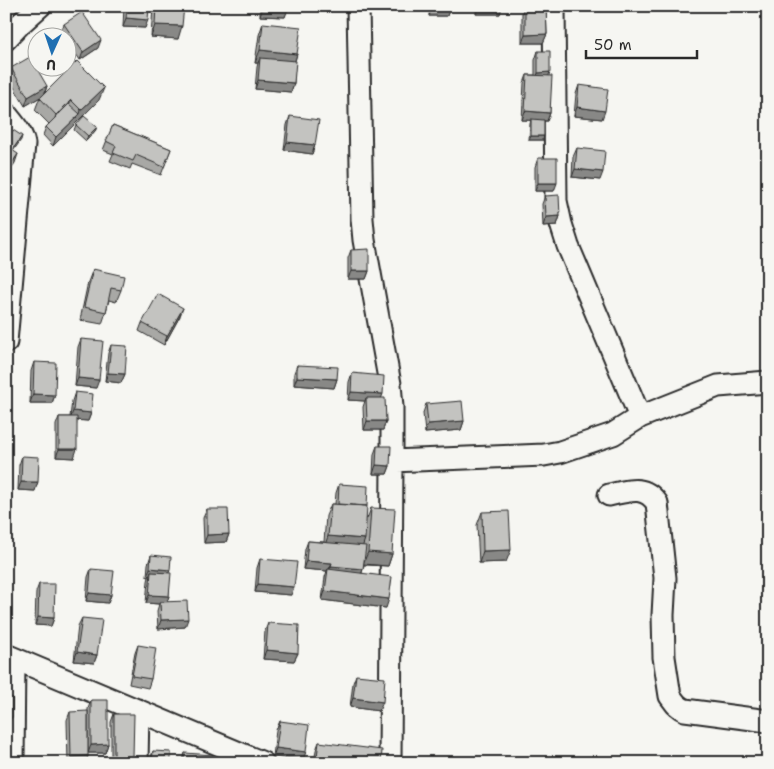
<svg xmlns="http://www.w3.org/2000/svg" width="774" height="769" font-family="'Shantell Sans',sans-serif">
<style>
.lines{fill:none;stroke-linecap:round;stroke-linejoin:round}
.minor-casing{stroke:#2b2b2b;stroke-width:25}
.minor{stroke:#f6f6f2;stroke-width:21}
.wall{fill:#a8a8a5;stroke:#2b2b2b}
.shaded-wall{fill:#888886;stroke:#2b2b2b}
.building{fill:#c3c3c0;stroke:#2b2b2b}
</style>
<rect width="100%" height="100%" fill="#f6f6f2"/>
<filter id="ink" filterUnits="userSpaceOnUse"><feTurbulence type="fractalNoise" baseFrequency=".02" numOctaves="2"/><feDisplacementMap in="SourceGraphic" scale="10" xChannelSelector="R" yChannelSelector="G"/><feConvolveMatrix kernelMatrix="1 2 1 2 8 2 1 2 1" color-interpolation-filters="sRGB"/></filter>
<g filter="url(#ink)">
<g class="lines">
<g class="minor-casing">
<path id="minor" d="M358,6L362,219L364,240L390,384L392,407V461L390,763
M6,39L20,24L40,6
M6,114C13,123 22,132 24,144L6,342
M640,417L718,386L768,382
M392,461L544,455L560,452L613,434L640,417L568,246L561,224L556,201L554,6
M609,495C628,491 644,484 657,503L665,578L663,615L664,657L670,696L676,704L681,708L685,710L768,721
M6,655L263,763
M13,763L14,659
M137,763L138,710"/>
</g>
<use href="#minor" class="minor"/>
</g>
<path class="wall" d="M124,6H149L145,28L123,27Z
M153,6H184L178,39L151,37Z
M260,6H288L285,17L260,16Z
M429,6H450V7L447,16H429Z
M476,6H502L500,14H476Z
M524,6H546L547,34L543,43H522V13Z
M263,23L297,54L295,61L294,83L291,92L255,89L257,67L258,63H255L259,35Z
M64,24L98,48L80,60L68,42V38H64L61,32Z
M538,51L549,76L550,113L547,121H544V136L543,140H529L530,124L531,120H522L524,83L527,75H535V60Z
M11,68L47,86L45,92L99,100L53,146L43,135L46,127L49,124L35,110L40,97L25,106L8,77Z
M579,85L602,119L574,116L576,94Z
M290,116L315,145L312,154L284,150L287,125Z
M76,125L97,127L95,131L86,141L74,130Z
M113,125L171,149L161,175L132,164L130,169L110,161L113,154L103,150Z
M577,148L600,180L572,177L573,157Z
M538,158L554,191H535V167Z
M545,196L560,216L557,225L543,226L542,204Z
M351,250L369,271L366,279H348V258Z
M93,269L121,290L116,302L109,300L106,312L102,324L80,320L88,282Z
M180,316L164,345L139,331L142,323Z
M81,339L96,388L75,386L78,347Z
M111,345L125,374L121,383L105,381L108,353Z
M34,362L55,395L52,403H30L31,371Z
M297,365L337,379L334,388L294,385V373Z
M352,373L382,398L386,421L383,430H364L363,407L365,401L348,400L349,382Z
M75,392L91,413L88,421L77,420L74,458L56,457V425L59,417H70L72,401Z
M426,404L464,421L461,430L425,433L423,413Z
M377,446L390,466L387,474H373L374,454Z
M22,456L35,491L18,490L19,465Z
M339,484L367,519L371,508L392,554L388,566L364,565L362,573L386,608L322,600L325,577L327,571L303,569L305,549L308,541L324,542L326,516L331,504H335L336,493Z
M207,509L229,534L226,542L204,543L203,518Z
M482,512L506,562L479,563L477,525Z
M151,555L169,573V596L167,602L185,627L158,629L157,611L159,604L146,603L148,581L149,577L147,576L148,564Z
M260,559L291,595L255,592L257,568Z
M91,569L111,595L108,603L86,601L88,577Z
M39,584L54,618L51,626L35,625L36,592Z
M82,618L97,655L94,663L74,661L78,626Z
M268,623L298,653L294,661L263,659L265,631Z
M138,645L151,679L148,688L129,684L135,653Z
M356,675L379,711L350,707L353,683Z
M91,700L108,744L105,753H88V709Z
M70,712L88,756L86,763H68L67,720Z
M114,714L133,757L131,763H111V722Z
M280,721L303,760L273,757L276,730Z
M319,742L381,763H314L316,750Z
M153,751L171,763H150V760Z
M185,753L212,763H182Z"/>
<path class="shaded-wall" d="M479,6H502L500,14H476Z
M450,7L447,16H429L432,8Z
M263,8L288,9L285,17L260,16Z
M126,18L148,20L145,28L123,27Z
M155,25L182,26L178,39L151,37Z
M547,34L543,43H522L525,35Z
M101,40L98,48L80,60L83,52Z
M260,50L297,54L293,67L260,58L258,63H255Z
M550,72L547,81H535L538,73Z
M258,80L294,83L291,92L255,89Z
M47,86L44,95L25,106L28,97Z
M104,88L99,100L53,146L56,137L80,114L81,110Z
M71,100L66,113L52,127L56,115Z
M577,107L605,111L602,119L574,116Z
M525,111L550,113L547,121L522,120Z
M97,127L95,131L86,141L88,136Z
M22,136L21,140L11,154L13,149Z
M531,136H544L543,140H529Z
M287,142L315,145L312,154L284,150Z
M18,154L15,163L6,176V172Z
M575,169L603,172L600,180L572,177Z
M538,183H557L554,191H535Z
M560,216L557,225L543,226L546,217Z
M351,271H369L366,279H348Z
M183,308L180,316L164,345L167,336Z
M108,373L125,374L121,383L105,381Z
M297,377L337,379L334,388L294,385Z
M78,378L99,380L96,388L75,386Z
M351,392L383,394L380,402L366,398L365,401L348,400Z
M33,394L55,395L52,403H30Z
M73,411L91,413L88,421L70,420Z
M367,421H386L383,430H364Z
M464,421L461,430L425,433L428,424Z
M59,449H77L74,458L56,457Z
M376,465L390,466L387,474H373Z
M21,482H38L35,491L18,490Z
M229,534L226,542L204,543L207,535Z
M328,536L365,539L361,551L324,548Z
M511,550L506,562L479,563L483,551Z
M368,552L392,554L388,566L363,564Z
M306,561L332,563L328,571V569L327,571L303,569Z
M331,566L363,569L360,578L328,574Z
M150,568L170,570L167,578L151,572L149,577L147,576Z
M258,584L294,587L291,595L255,592Z
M325,591L389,599L386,608L322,600Z
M89,593L111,595L108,603L86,601Z
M149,595L169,596L166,605L160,602L159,604L146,603Z
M38,617L54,618L51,626L35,625Z
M188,619L185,627L158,629L161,620Z
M266,650L298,653L294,661L263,659Z
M77,652L97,655L94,663L74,661Z
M353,698L383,702L379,711L350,707Z
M6,717H12L8,725H6Z
M108,744L105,753H88L91,745Z
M276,748L306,752L303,760L273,757Z
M88,756L86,763H69L71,757Z
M114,757H133L131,763H112Z"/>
<path class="building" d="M127,6H149L148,20L126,18Z
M156,6H184L182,26L155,25Z
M263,6H288V9L263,8Z
M432,6H450V7L432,8Z
M525,6H546L547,34L525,35Z
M82,12L101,40L83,52L64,24Z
M263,23L301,27L297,54L260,50Z
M538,51H550V72L538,73Z
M30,57L47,86L28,97L11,68Z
M260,58L296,61L294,83L258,80Z
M77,61L104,88L81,110L71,100L56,115L40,98Z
M527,75L552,76L550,113L525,111Z
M579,85L608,89L605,111L577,107Z
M69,104L80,114L56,137L46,127Z
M84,116L97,127L88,136L76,125Z
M290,116L319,120L315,145L287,142Z
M531,119L544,120V136H531Z
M113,125L171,149L164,167L136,155L133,161L113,153L116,146L106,141Z
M13,130L22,136L13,149L6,145V139Z
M6,146L18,154L6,172Z
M577,148L605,151L603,172L575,169Z
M538,158H557V183H538Z
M559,195L560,216L546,217L545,196Z
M369,249V271H351V250Z
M93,269L124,276L121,290L111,288L106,312L84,307Z
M158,294L183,308L167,336L142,323Z
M81,339L103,341L99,380L78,378Z
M111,345L127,346L125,374L108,373Z
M34,362L56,363L55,395L33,394Z
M297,365L338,367L337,379L297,377Z
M352,373L384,376L383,394L351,392Z
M75,392L93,394L91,413L73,411Z
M366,398H385L386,421H367Z
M462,401L464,421L428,424L426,404Z
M59,417H77V449H59Z
M377,446H391L390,466L376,465Z
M22,456L39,457L38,482H21Z
M339,484L368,486L367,506L338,504Z
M331,504L367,506L365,539L328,536Z
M371,508L395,509L392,554L368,552Z
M207,509H228L229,534L207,535Z
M509,511L511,550L483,551L482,512Z
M308,541L366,546L363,569L331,566L332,563L306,561Z
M151,555L171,557L170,570L150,568Z
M260,559L297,562L294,587L258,584Z
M91,569L114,571L111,595L89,593Z
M328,569L392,577L389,599L325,591Z
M151,572L171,573L169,596L149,595Z
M39,584H55L54,618L38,617Z
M187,601L188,619L161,620L160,602Z
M82,618L102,620L97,655L77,652Z
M268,623L299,625L298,653L266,650Z
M138,645L156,648L151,679L132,676Z
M356,675L385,678L383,702L353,698Z
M6,697H12V717H6Z
M91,700H108V744L91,745Z
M88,711V756L71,757L70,712Z
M114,714H134L133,757H114Z
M280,721L309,725L306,752L276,748Z
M319,742L382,750L381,763H316Z
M153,751L171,752V763H152Z
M185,753L213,755L212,763H184Z"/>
</g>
<rect width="774" height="769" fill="none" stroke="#f6f6f2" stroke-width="25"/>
<rect x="12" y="12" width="749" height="744" fill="none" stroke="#2b2b2b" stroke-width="2" filter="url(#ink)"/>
<g transform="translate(52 52) rotate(183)"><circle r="24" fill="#f6f6f2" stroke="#a5a5a2"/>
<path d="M0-4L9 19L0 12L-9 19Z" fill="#1f6fb2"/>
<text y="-8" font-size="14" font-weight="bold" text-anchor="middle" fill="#2b2b2b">U</text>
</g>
<path d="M586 50v8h111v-8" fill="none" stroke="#2b2b2b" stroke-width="2.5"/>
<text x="594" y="50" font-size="15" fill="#2b2b2b" stroke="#f6f6f2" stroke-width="4" paint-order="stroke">50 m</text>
</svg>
